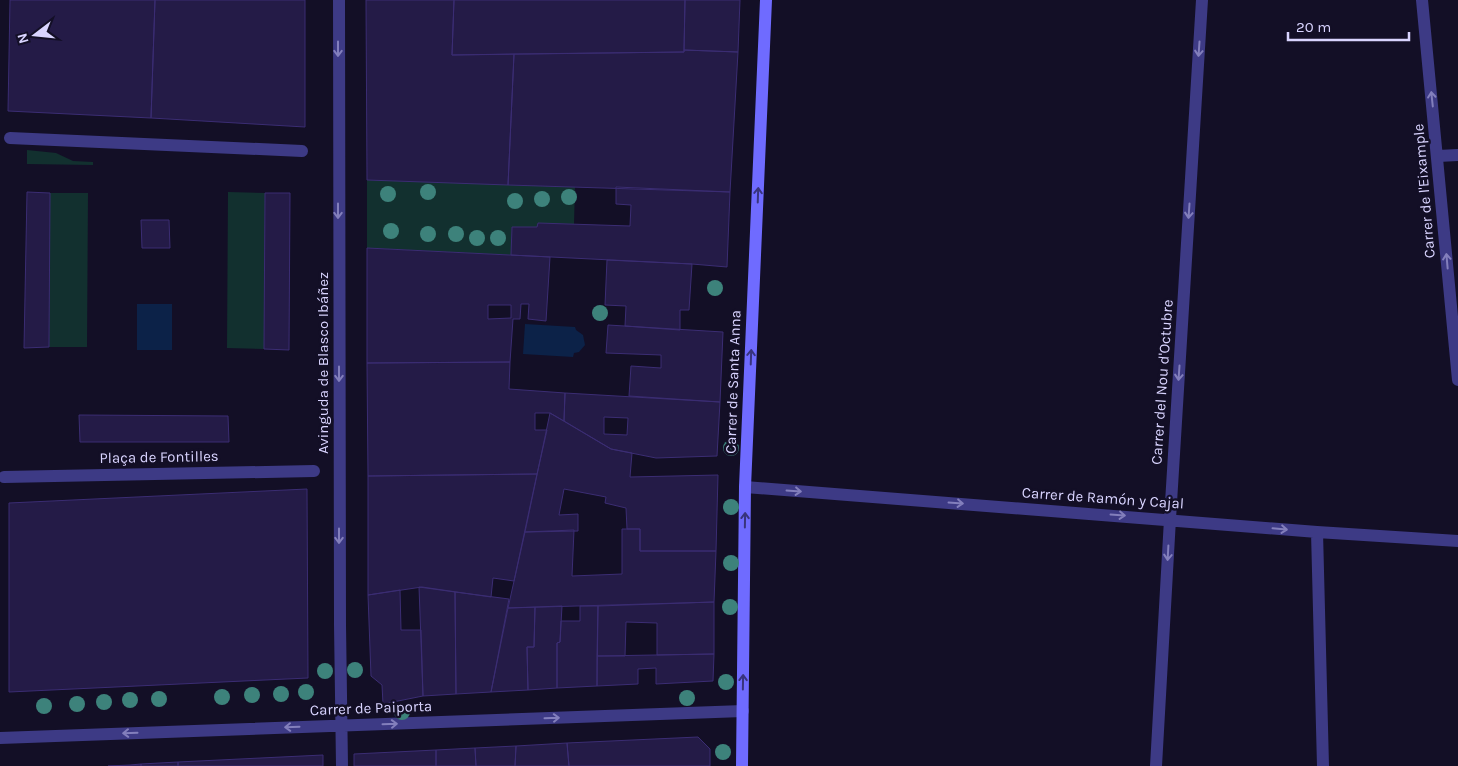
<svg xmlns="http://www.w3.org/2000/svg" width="1458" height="766" font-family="Karla,sans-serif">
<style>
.green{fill:#12302f}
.water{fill:#0c2248}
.building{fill:#241b47;stroke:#3b2d73;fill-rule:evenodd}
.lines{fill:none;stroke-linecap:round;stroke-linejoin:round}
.street{stroke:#3d3a85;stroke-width:12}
.secondary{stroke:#6f6bff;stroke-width:12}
.tree{fill:#3d827b}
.oneway{stroke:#837fbc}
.oneway2{stroke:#38347d}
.labels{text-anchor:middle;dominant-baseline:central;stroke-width:5;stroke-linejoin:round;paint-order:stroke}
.street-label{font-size:15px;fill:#d9d4ff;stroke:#130f26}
</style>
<rect width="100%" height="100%" fill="#130f26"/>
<path class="green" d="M27,150L56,153L73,161L93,162V165L27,164Z
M367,180L575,186L574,224L538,223L537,227H512L511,255L367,248Z
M228,192L265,193L264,349L227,348Z
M50,193H88L87,347H49Z"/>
<path class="water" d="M137,304H172V350H137Z
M525,324L575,327L576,330L583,335L585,345L579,352L574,353L573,357L523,354Z"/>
<path class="building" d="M10,0H155L151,118L8,111Z
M155,0H305V127L151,118Z
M366,0H454L452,55L514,54L508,185L367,180Z
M454,0H685L684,52L452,55Z
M685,0H740L738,52L684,50Z
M684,50L738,52L730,192L508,185L514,54L684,52Z
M616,187L730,192L727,267L692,264L511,255L512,227H537L538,223L630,226L631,205L616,204Z
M27,192L50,193L49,347L24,348Z
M265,193H290L289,350L264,349Z
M141,220H169L170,248H142Z
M367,248L550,257L546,321L528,319L529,304H521L520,319H513L510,362L367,363ZM488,305H511V318L488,319Z
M607,260L692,264L689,310H680V330L625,326L626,306L605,305Z
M608,325L723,332L720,402L629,396L631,366L661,368V355L606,353Z
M510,362L509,389L565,393L564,421L550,413H535V430H547L537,474L368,476L367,363Z
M565,393L720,402L717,456L656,458L611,449L564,421ZM604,417L628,418L627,435L604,434Z
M550,413L611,449L632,453L630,477L718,475L716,551H640V529H627L626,508L605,503L606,497L564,489L559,515L578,514V531L525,532Z
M79,415L228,416L229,442H80Z
M537,474L514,581L493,578L491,597L422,587L368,595V476Z
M307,489L308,678L9,692V503Z
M622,529H640V551H716L714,602L508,608L525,532L574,530L572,576L622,574Z
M419,587L455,592L456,694L423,696Z
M400,590L401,630H421L423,696L383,704L382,685L371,676L368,595Z
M455,592L509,599L491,692L456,694Z
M714,602V654L657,655V623L626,622L625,656H597L598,606Z
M562,606L560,642L557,643V688L528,690L527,647H534L535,607Z
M580,606H598L597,686L557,688V643L560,642L561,621H580Z
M535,607L534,647H527L528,690L491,692L508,608Z
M714,654L713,681L656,684V668L638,669V684L597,686V656Z
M698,737L710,749V766H569L567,743Z
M567,743L569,766H515L516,746Z
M516,746L515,766H476L475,748Z
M475,748L476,766H436V750Z
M436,750V766H354V754Z
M323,755V766H178V762Z
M178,762V766H141V764Z
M141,764V766H108L130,765Z"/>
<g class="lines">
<path class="street" d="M339,0L340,625L342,766
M1422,0L1458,380
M10,138L302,151
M1438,156L1458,155
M4,477L314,471
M745,487L1317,532L1458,541
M1317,532L1323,766
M0,738L743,711
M1156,766L1170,519L1202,0"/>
<path class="secondary" d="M742,766L745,487L766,0"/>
</g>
<g class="tree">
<circle cx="428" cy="192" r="8"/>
<circle cx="388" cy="194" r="8"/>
<circle cx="569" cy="197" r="8"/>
<circle cx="542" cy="199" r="8"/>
<circle cx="515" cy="201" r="8"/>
<circle cx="391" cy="231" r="8"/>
<circle cx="428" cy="234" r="8"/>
<circle cx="456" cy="234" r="8"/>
<circle cx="477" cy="238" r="8"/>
<circle cx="498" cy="238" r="8"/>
<circle cx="715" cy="288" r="8"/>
<circle cx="600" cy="313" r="8"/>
<circle cx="731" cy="448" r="8"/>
<circle cx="731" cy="507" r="8"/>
<circle cx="731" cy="563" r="8"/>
<circle cx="730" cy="607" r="8"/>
<circle cx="355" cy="670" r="8"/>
<circle cx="325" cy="671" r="8"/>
<circle cx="726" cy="682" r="8"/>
<circle cx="306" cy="692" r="8"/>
<circle cx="281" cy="694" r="8"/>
<circle cx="252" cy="695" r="8"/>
<circle cx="222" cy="697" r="8"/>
<circle cx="687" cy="698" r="8"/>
<circle cx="159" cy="699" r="8"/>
<circle cx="130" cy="700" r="8"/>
<circle cx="104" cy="702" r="8"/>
<circle cx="77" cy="704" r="8"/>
<circle cx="44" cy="706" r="8"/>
<circle cx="402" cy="712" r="8"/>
<circle cx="723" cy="752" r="8"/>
</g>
<defs><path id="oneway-shaft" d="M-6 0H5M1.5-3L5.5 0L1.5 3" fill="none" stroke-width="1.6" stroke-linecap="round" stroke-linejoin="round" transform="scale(1.25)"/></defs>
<g class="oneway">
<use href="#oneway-shaft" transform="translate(338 49) rotate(90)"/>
<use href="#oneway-shaft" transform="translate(1199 49) rotate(94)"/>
<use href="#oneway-shaft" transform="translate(1432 99) rotate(-96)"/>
<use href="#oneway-shaft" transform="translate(338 211) rotate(90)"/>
<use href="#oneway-shaft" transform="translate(1189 211) rotate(94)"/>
<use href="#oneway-shaft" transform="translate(1447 261) rotate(-95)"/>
<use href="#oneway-shaft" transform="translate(1179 373) rotate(94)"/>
<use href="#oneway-shaft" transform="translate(339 374) rotate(90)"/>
<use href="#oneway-shaft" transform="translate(794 491) rotate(4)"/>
<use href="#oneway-shaft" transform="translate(956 503) rotate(4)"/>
<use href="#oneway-shaft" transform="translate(1118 515) rotate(4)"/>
<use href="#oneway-shaft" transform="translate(1280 529) rotate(5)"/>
<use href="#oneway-shaft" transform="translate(339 536) rotate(90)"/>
<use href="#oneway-shaft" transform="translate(1168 553) rotate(93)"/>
<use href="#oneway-shaft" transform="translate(552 718) rotate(-2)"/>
<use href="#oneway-shaft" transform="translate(390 724) rotate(-2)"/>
<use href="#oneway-shaft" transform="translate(292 727) rotate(178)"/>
<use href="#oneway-shaft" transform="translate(130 733) rotate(178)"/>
</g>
<g class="oneway2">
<use href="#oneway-shaft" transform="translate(758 195) rotate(-88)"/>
<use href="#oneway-shaft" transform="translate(751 357) rotate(-88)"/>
<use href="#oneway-shaft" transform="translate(745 520) rotate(-89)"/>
<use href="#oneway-shaft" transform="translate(743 682) rotate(-89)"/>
</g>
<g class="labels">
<g class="street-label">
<text transform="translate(1424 191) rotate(-95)">Carrer de l'Eixample</text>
<text transform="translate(323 363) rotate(-90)">Avinguda de Blasco Ibáñez</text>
<text transform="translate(733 382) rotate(-88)">Carrer de Santa Anna</text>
<text transform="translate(1162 382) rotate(-86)">Carrer del Nou d'Octubre</text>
<text transform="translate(159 457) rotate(-1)">Plaça de Fontilles</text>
<text transform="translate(1103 498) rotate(4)">Carrer de Ramón y Cajal</text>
<text transform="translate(371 708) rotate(-2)">Carrer de Paiporta</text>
</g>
</g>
<g transform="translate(35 35) rotate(254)" stroke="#130f26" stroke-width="4" paint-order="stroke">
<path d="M0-4L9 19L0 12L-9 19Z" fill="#d9d4ff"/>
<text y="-8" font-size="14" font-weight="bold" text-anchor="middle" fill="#d9d4ff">N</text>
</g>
<path d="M1288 32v8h121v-8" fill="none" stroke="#d9d4ff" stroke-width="2.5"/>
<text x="1296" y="32" font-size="15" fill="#d9d4ff" stroke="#130f26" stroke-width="4" paint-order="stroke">20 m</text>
</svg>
